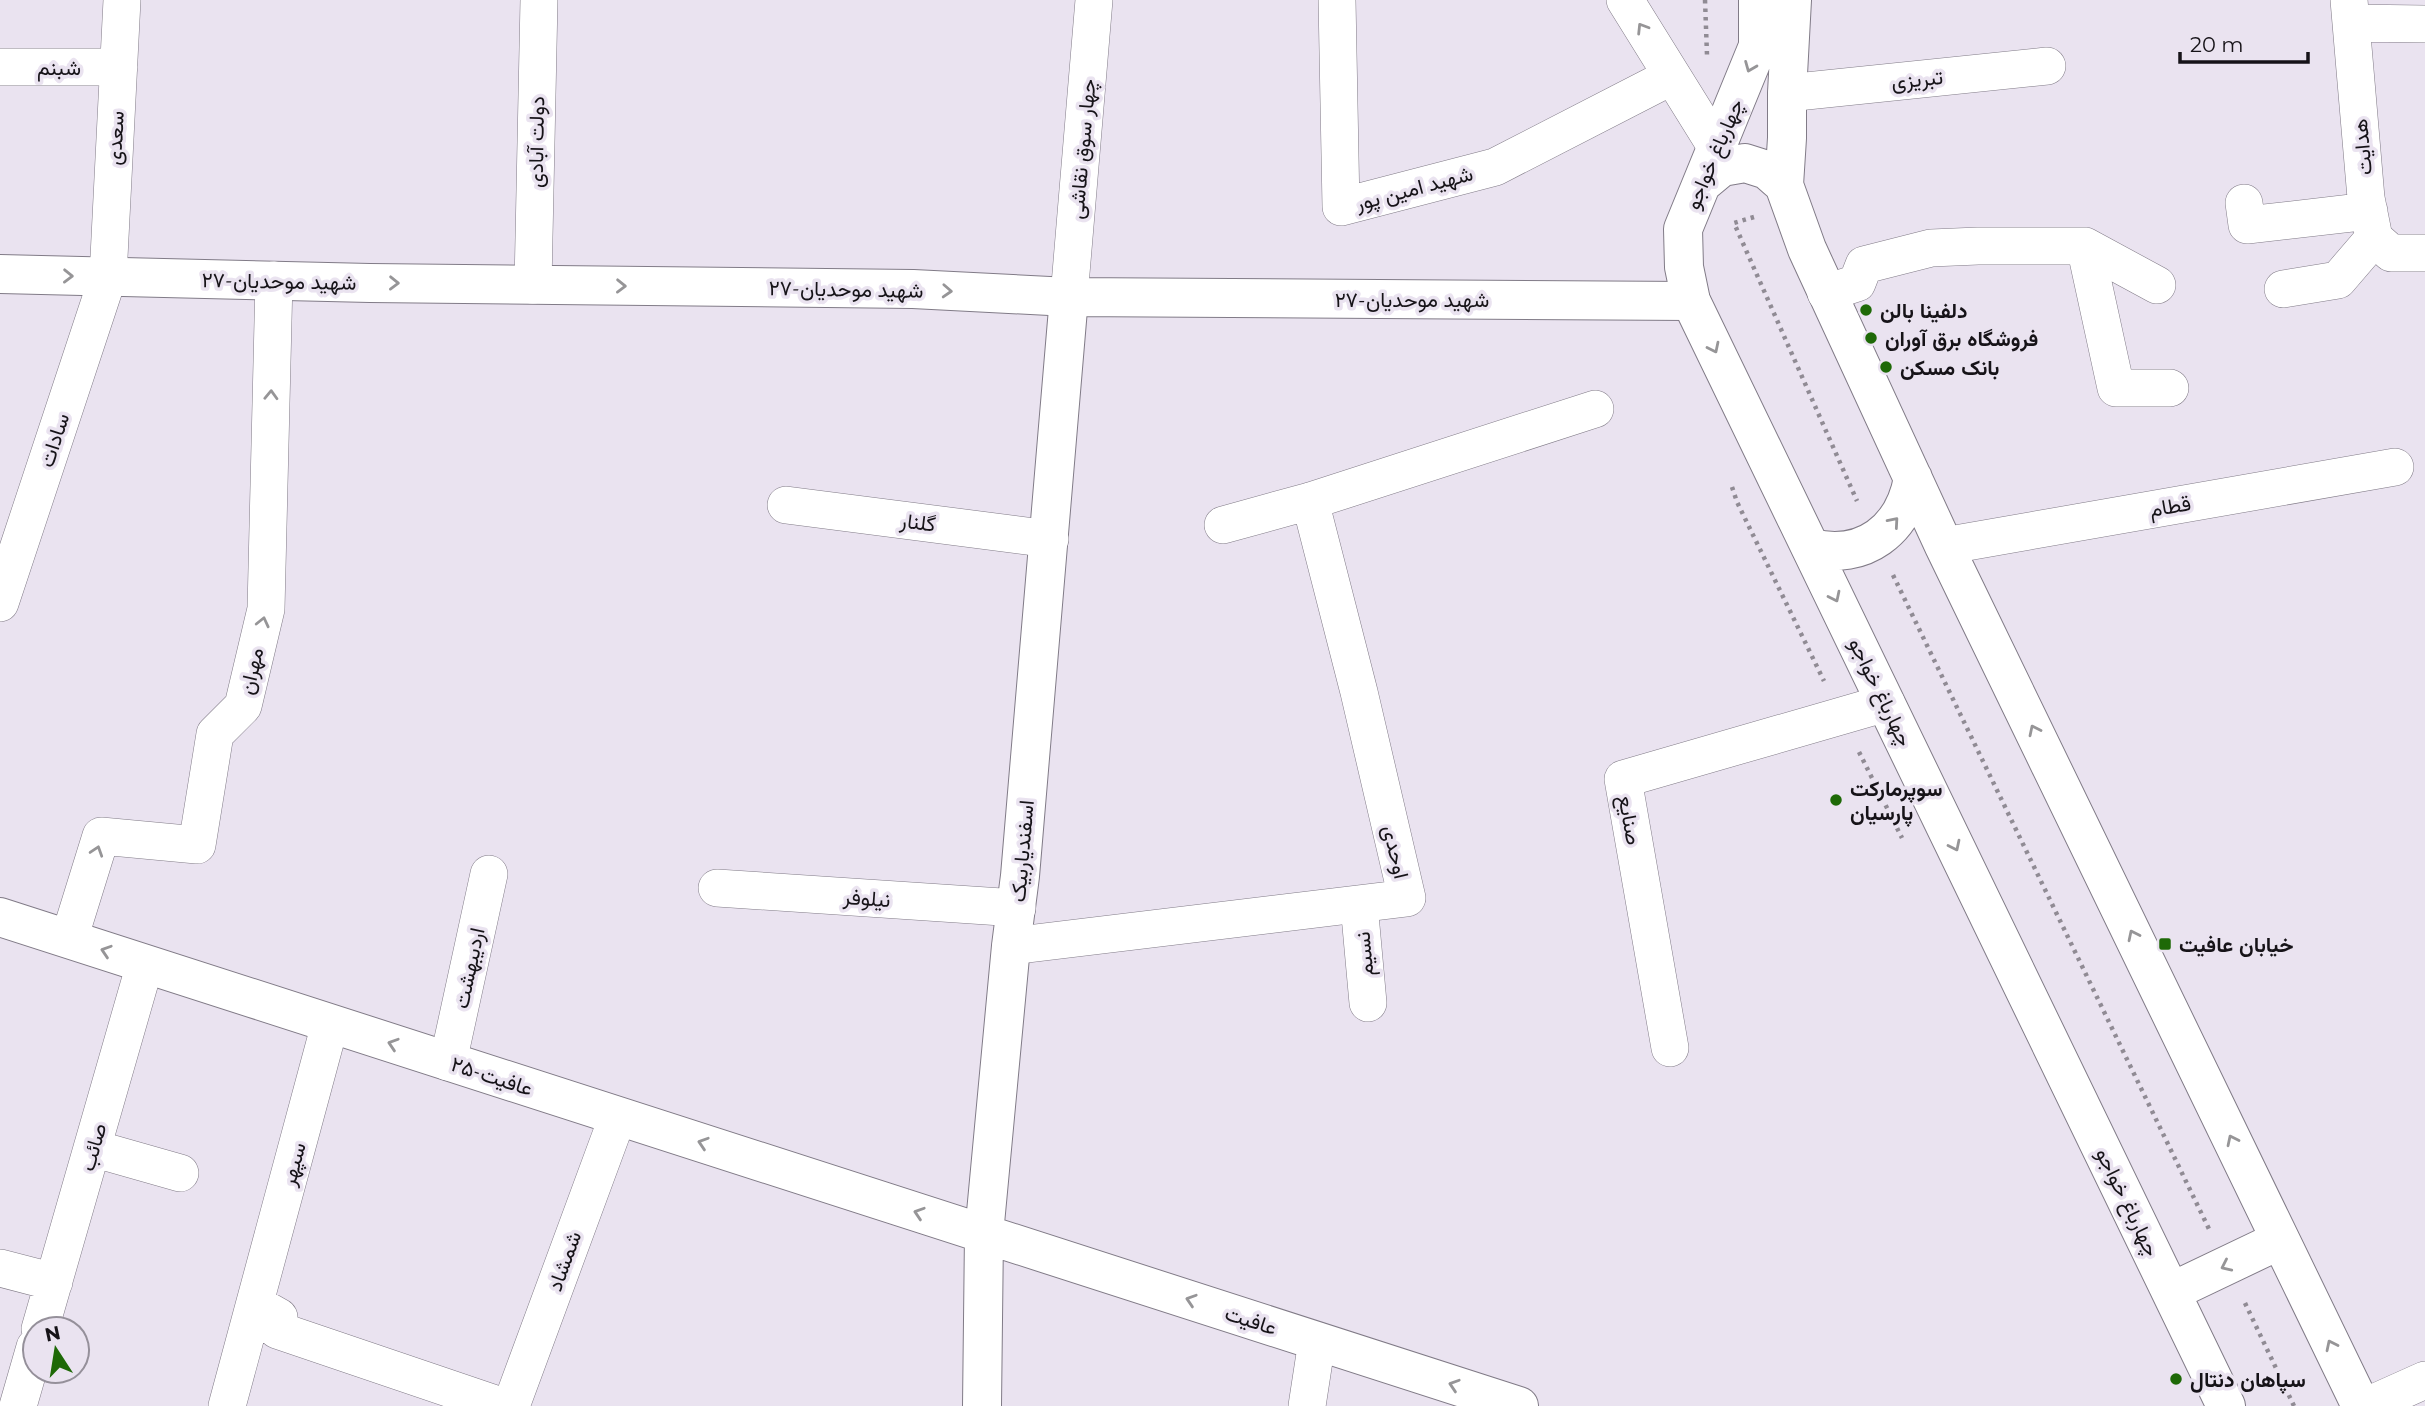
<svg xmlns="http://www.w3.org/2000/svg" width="2425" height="1406" font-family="Montserrat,Vazirmatn,sans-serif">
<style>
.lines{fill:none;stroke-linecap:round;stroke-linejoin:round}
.street-casing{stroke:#817b87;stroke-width:38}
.secondary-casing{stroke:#817b87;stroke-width:40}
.primary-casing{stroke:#817b87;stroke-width:40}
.path{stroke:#908b94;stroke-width:4.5;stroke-dasharray:3.5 5;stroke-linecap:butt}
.street{stroke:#fff;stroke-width:37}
.secondary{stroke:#fff;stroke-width:38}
.primary{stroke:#fff;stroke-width:38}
.oneway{stroke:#969597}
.poi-dot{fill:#1e6907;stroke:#eae3f0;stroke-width:2.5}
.labels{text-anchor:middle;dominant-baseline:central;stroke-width:7;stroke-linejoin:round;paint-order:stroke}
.street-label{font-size:21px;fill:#161318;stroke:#eae3f0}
.poi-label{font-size:21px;font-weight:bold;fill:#161318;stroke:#eae3f0;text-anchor:start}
</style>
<rect width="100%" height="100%" fill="#eae3f0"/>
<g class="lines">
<g class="street-casing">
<path id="street" d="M1337,0L1341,207L1495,167L1672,76
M1625,0L1717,148
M2349,0L2366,198L2374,238L2391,253H2425
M2351,23L2425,24
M0,67H119
M1787,93L2047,66
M2244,203L2247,225L2369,211
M533,285L539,0
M2157,285L2085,246L2116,388H2170
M2283,289L2338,280L2374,238
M1826,293L1857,283L1864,265L1931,248L1978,246H2085
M1069,297L1094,0
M786,505L1050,539
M1223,525L1310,501L1595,409
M1944,546L2395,467
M0,603L108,277L122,0
M717,888L1017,908
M1359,904L1368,1003
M69,939L101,836L197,845L215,734L243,706L266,609L274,280
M1011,946L1407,898L1359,692L1310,501
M1670,1048L1623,779L1886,703
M448,1062L489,874
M92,1148L180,1173
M0,1268L54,1282
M256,1304L279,1317L277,1330L501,1406
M40,1329L145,964
M18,1406L35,1347
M227,1406L330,1024
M511,1406L618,1116
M1307,1406L1317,1341
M2367,1406L2425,1380"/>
</g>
<g class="secondary-casing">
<path id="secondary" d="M0,274L370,283L913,289L1069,297L1691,301
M0,917L1519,1406
M982,1406L984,1234L1011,946L1020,876L1069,297"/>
</g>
<g class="primary-casing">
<path id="primary" d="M1758,0V46L1683,229L1684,267L1691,301L2226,1406
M1792,0L1787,93V138L1784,185L1807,249L1944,546L2361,1406
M1704,182L1722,167L1745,163L1767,170L1784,185
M1811,548C1864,561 1904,530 1913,478
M2171,1292L2280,1240"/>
</g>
<path class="path" d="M1705,0L1707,55
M1754,217L1734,223L1857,501
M1732,487L1737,502L1824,681
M1893,575L2209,1229
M1859,752L1902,838
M2245,1303L2294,1406"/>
<use href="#street" class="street"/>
<use href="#secondary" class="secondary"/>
<use href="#primary" class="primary"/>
</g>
<defs><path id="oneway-chevron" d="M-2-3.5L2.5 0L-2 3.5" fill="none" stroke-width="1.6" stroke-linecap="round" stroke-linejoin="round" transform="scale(1.75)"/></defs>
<g class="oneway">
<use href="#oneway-chevron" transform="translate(1642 28) rotate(-122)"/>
<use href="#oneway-chevron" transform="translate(1750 67) rotate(112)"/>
<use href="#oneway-chevron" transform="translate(68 276) rotate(1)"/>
<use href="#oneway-chevron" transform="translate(394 283) rotate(1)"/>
<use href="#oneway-chevron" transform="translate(621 286) rotate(1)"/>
<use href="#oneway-chevron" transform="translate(947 291) rotate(3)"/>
<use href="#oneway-chevron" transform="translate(1714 348) rotate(64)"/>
<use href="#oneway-chevron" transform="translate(271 395) rotate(-88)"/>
<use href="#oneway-chevron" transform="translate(1894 522) rotate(-49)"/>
<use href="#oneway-chevron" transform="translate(1835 597) rotate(64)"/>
<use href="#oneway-chevron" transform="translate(263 622) rotate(-77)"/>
<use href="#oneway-chevron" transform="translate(2034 730) rotate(-116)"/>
<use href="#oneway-chevron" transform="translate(1955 846) rotate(64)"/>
<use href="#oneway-chevron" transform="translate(97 851) rotate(-72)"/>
<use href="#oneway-chevron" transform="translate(2133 935) rotate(-116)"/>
<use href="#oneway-chevron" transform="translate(106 951) rotate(-162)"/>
<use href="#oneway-chevron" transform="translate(393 1044) rotate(-162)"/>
<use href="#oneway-chevron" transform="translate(2232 1140) rotate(-116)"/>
<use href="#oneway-chevron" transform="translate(703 1143) rotate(-162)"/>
<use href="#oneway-chevron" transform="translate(919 1213) rotate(-162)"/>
<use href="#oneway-chevron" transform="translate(2226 1266) rotate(155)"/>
<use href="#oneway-chevron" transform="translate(1191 1300) rotate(-162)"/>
<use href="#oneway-chevron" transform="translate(2331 1345) rotate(-116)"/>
<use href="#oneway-chevron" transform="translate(1454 1385) rotate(-162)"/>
</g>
<g class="poi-dot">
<circle cx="1866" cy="310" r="7"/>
<circle cx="1871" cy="338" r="7"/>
<circle cx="1886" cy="367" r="7"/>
<circle cx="1836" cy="800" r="7"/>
<rect x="2158" y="937" width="14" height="14" rx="3.5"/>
<circle cx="2176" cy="1379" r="7"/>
</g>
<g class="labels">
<g class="street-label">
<text x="59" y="67">شبنم</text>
<text transform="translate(1917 79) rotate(-6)">تبریزی</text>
<text transform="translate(115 138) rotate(-87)">سعدی</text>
<text transform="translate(536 142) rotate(-89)">دولت آبادی</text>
<text transform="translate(2362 147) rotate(-95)">هدایت</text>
<text transform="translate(1082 149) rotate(-85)">چهار سوق نقاشی</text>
<text transform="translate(1714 154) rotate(-67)">چهارباغ خواجو</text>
<text transform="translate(1414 188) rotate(-15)">شهید امین پور</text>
<text transform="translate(279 281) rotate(1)">۲۷-شهید موحدیان</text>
<text transform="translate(846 289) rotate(1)">۲۷-شهید موحدیان</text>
<text x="1412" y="299">۲۷-شهید موحدیان</text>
<text transform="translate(54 440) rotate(-72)">سادات</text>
<text transform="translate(2170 506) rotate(-10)">قطام</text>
<text transform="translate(918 522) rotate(7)">گلنار</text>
<text transform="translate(251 671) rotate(-77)">مهران</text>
<text transform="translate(1881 692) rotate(64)">چهارباغ خواجو</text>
<text transform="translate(1630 820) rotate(80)">صنایع</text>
<text transform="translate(1022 851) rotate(-85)">اسفندیاربیک</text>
<text transform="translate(1396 852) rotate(77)">اوحدی</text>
<text transform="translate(867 898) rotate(4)">نیلوفر</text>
<text transform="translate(1364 954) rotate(-95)">نسیم</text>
<text transform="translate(469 968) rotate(-78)">اردیبهشت</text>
<text transform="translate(492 1076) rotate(18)">۲۵-عافیت</text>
<text transform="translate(93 1147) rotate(-74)">صائب</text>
<text transform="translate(293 1164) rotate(-75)">سپهر</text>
<text transform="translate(2128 1202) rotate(64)">چهارباغ خواجو</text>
<text transform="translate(564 1261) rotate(-70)">شمشاد</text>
<text transform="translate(1251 1320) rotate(18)">عافیت</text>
</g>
<g class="poi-label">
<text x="1880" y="310">دلفینا بالن</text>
<text x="1885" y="338">فروشگاه برق آوران</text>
<text x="1900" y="367">بانک مسکن</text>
<text x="1850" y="788">سوپرمارکت<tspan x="1850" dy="24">پارسیان</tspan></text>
<text x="2179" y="944">خیابان عافیت</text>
<text x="2190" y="1379">سپاهان دنتال</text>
</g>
</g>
<g transform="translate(56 1350) rotate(348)"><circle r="33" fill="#eae3f0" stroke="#95909a" stroke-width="2"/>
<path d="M0-5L12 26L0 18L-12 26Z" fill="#1e6907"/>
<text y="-10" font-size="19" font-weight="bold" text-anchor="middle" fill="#161318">N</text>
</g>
<path d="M2180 52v10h128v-10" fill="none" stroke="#161318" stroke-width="3.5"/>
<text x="2190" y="52" font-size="21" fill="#161318" stroke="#eae3f0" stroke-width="5" paint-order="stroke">20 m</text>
</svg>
